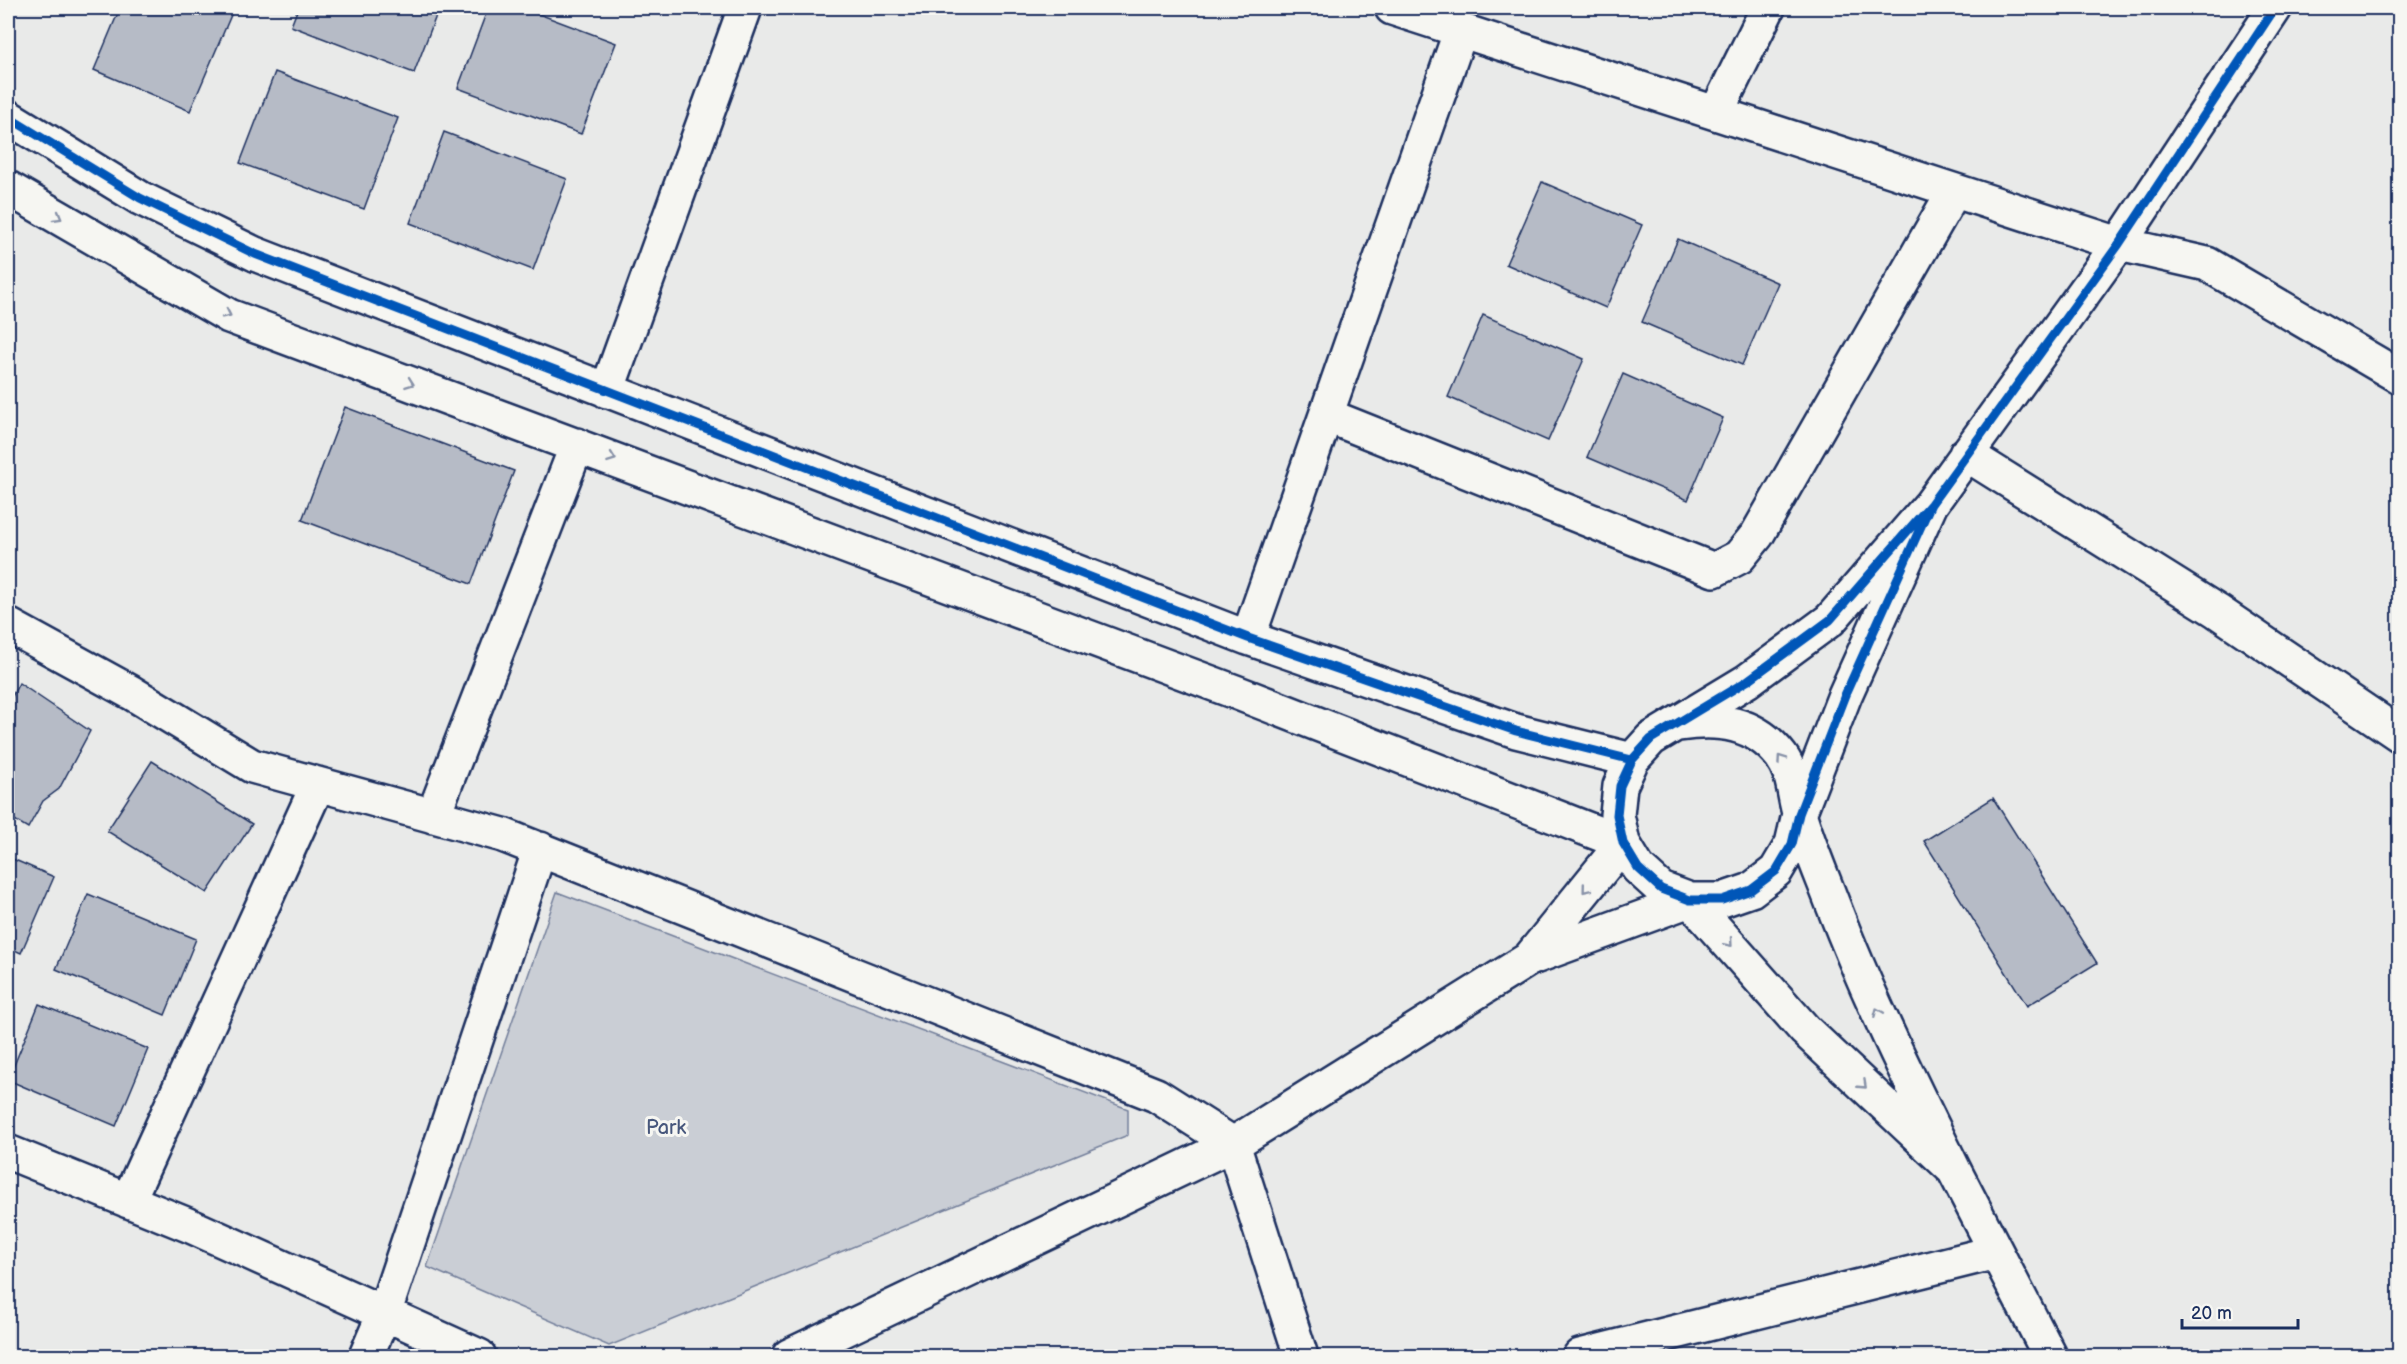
<svg xmlns="http://www.w3.org/2000/svg" width="2407" height="1364" font-family="'Balsamiq Sans',sans-serif">
<style>
.green{fill:#caced5;stroke:#727e9a;stroke-width:1.5}
.building{fill:#b6bbc6;stroke:#1b2f5e;stroke-width:1.5}
.lines{fill:none;stroke-linecap:round;stroke-linejoin:round}
.minor-casing{stroke:#1b2f5e;stroke-width:38}
.minor{stroke:#f6f6f2;stroke-width:33}
.cycleway-casing{stroke:#f6f6f2;stroke-width:13}
.cycleway{stroke:#0057b8;stroke-width:9}
.oneway{stroke:#8892a8}
.labels{text-anchor:middle;dominant-baseline:central;stroke-width:6;stroke-linejoin:round;paint-order:stroke}
.park-label{font-size:20px;fill:#47577c;stroke:#f6f6f2}
</style>
<rect width="100%" height="100%" fill="#e9eae9"/>
<filter id="ink" filterUnits="userSpaceOnUse"><feTurbulence type="fractalNoise" baseFrequency=".0167" numOctaves="2"/><feDisplacementMap in="SourceGraphic" scale="12" xChannelSelector="R" yChannelSelector="G"/><feConvolveMatrix kernelMatrix="1 2 1 2 8 2 1 2 1" color-interpolation-filters="sRGB"/></filter>
<g filter="url(#ink)">
<path class="green" d="M557,892L1128,1109V1135L609,1346L427,1267Z"/>
<path class="building" d="M120,8H234L190,111L94,70Z
M298,8H439L414,73L291,26Z
M488,8H523L616,43L581,134L458,88Z
M275,72L398,118L364,209L240,163Z
M444,132L567,179L533,270L410,223Z
M1542,182L1642,225L1606,308L1506,264Z
M1678,239L1778,283L1742,365L1642,322Z
M1483,315L1584,359L1548,441L1448,397Z
M1623,374L1723,418L1688,500L1587,457Z
M345,407L514,471L471,584L302,520Z
M19,683L90,731L59,789L43,801L28,828L8,816V704Z
M152,761L252,824L207,893L107,831Z
M1993,798L2097,963L2027,1006L1924,841Z
M8,857L54,877L21,953L8,947Z
M88,894L196,939L165,1015L56,969Z
M39,1004L148,1049L116,1126L8,1080Z"/>
<g class="lines">
<g class="minor-casing">
<path id="minor" d="M1392,8L2119,244L2207,264L2400,377
M1716,113L1768,8
M8,117L140,198L255,254L1248,638L1516,731L1632,760
M8,188L229,316L1238,693L1623,843
M607,391L745,8
M1326,415L1714,570L1739,557L1757,535L1954,191
M1966,454L2217,611L2400,735
M1931,504L1845,695L1799,814L1792,844L1776,871L1751,890L1722,900H1690L1661,889L1638,868L1623,843L1617,815L1620,786L1632,760L1651,739L1747,681L1830,620L1931,504L2119,244L2275,8
M8,625L132,693L252,766L503,835L1156,1095L1233,1144L1301,1356
M1248,638L1461,30
M433,816L577,445
M1623,843L1529,959L1690,900L1805,1030L1954,1170C1911,1083 1868,996 1833,905C1822,876 1809,846 1800,816C1793,795 1795,775 1781,756C1755,722 1718,718 1679,724
M8,1152L193,1227L479,1356
M1954,1170L2050,1356
M128,1201L318,784
M366,1356L384,1314L540,849
M789,1356L1233,1144L1529,959
M1580,1356L1996,1252"/>
</g>
<use href="#minor" class="minor"/>
<g class="cycleway-casing">
<path id="cycleway" d="M8,117L140,198L255,254L1248,638L1516,731L1632,760
M1931,504L1845,695L1799,814L1792,844L1776,871L1751,890L1722,900H1690L1661,889L1638,868L1623,843L1617,815L1620,786L1632,760L1651,739L1747,681L1830,620L1931,504L2119,244L2275,8"/>
</g>
<use href="#cycleway" class="cycleway"/>
</g>
<defs><path id="oneway-chevron" d="M-2-3.5L2.5 0L-2 3.5" fill="none" stroke-width="1.6" stroke-linecap="round" stroke-linejoin="round" transform="scale(1.5)"/></defs>
<g class="oneway">
<use href="#oneway-chevron" transform="translate(58 217) rotate(30)"/>
<use href="#oneway-chevron" transform="translate(227 314) rotate(26)"/>
<use href="#oneway-chevron" transform="translate(410 383) rotate(20)"/>
<use href="#oneway-chevron" transform="translate(612 458) rotate(20)"/>
<use href="#oneway-chevron" transform="translate(1781 759) rotate(-125)"/>
<use href="#oneway-chevron" transform="translate(1586 889) rotate(129)"/>
<use href="#oneway-chevron" transform="translate(1729 943) rotate(49)"/>
<use href="#oneway-chevron" transform="translate(1878 1012) rotate(-113)"/>
<use href="#oneway-chevron" transform="translate(1863 1085) rotate(43)"/>
</g>
</g>
<g class="labels">
<g class="park-label">
<text x="666" y="1128">Park</text>
</g>
</g>
<rect width="2407" height="1364" fill="none" stroke="#f6f6f2" stroke-width="30"/>
<rect x="15" y="15" width="2377" height="1334" fill="none" stroke="#1b2f5e" stroke-width="2" filter="url(#ink)"/>
<path d="M2182 1319v9h116v-9" fill="none" stroke="#1b2f5e" stroke-width="3"/>
<text x="2191" y="1319" font-size="18" fill="#1b2f5e" stroke="#f6f6f2" stroke-width="4.5" paint-order="stroke">20 m</text>
</svg>
